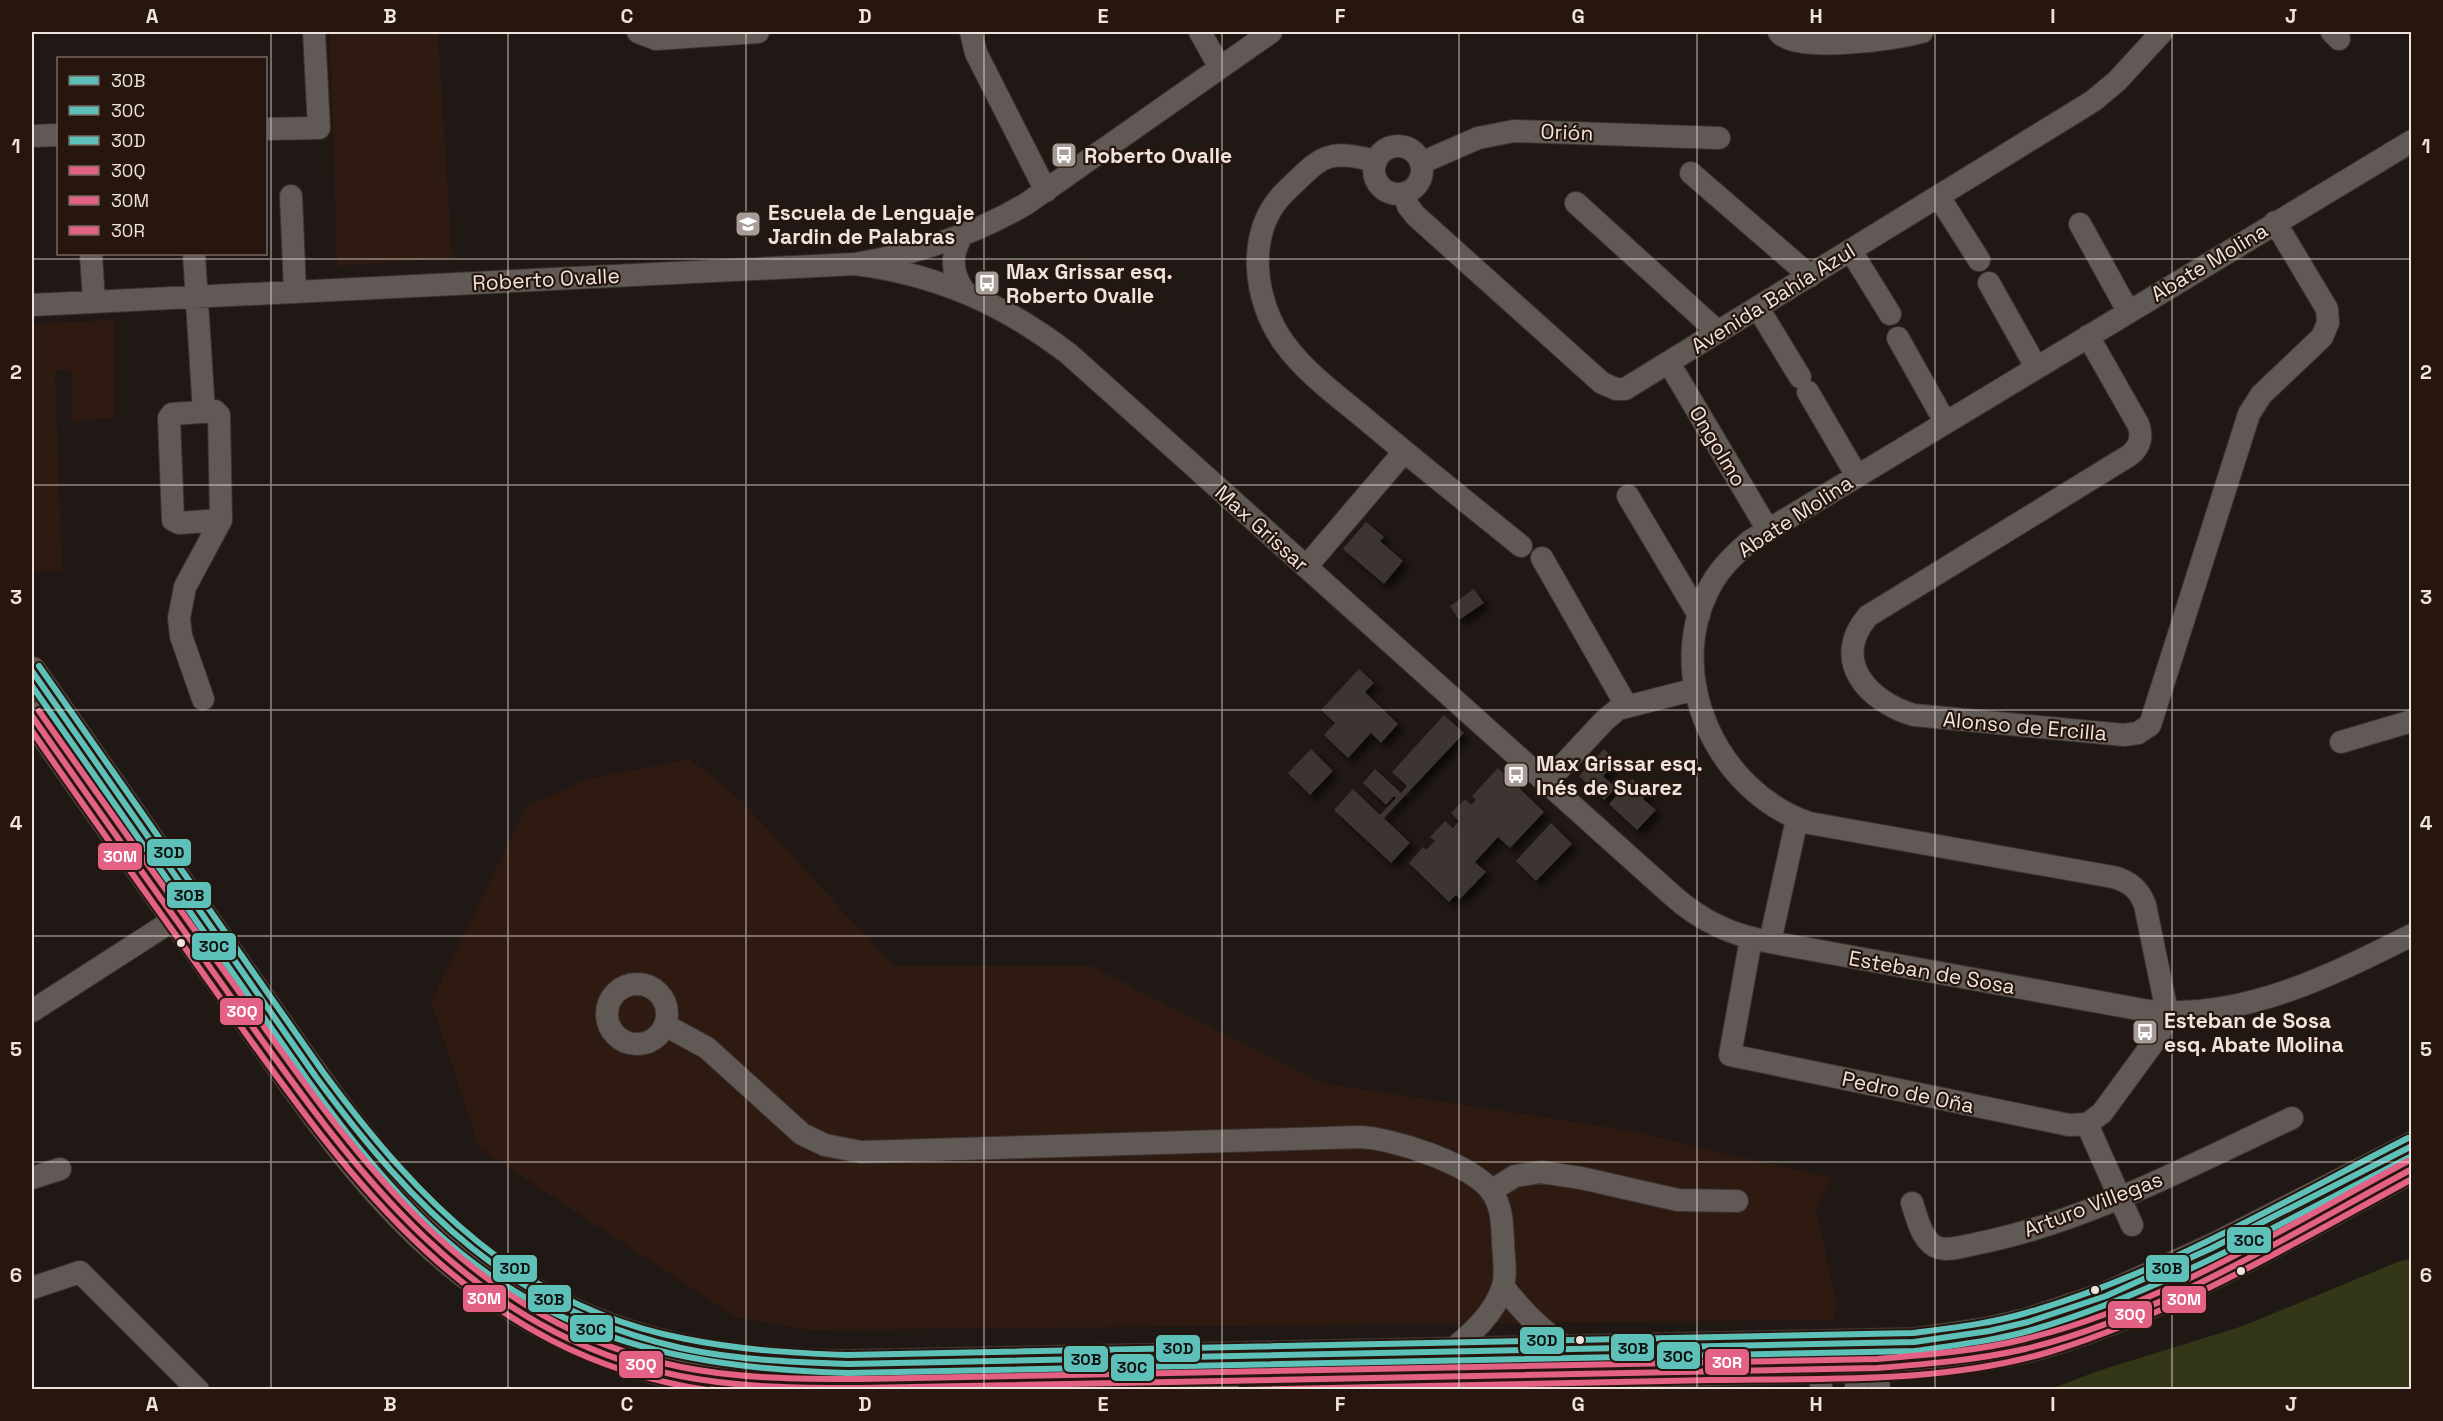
<svg xmlns="http://www.w3.org/2000/svg" width="2443" height="1421" font-family="'Space Grotesk',sans-serif">
<style>
.built{fill:#2e1a10}
.green{fill:#333718}
.building{fill:#3e3633;filter:url(#shadow)}
.lines{fill:none;stroke-linecap:round;stroke-linejoin:round}
.minor-casing{stroke:#3b3432;stroke-width:24}
.major-casing{stroke:#3b3432;stroke-width:30}
.minor{stroke:#605955;stroke-width:22}
.major{stroke:#625950;stroke-width:28}
.bus-1-casing{stroke:#26160e;stroke-width:10}
.bus-2-casing{stroke:#26160e;stroke-width:10}
.bus-3-casing{stroke:#26160e;stroke-width:10}
.bus-4-casing{stroke:#26160e;stroke-width:10}
.bus-5-casing{stroke:#26160e;stroke-width:10}
.bus-6-casing{stroke:#26160e;stroke-width:10}
.bus-1{stroke:#5dc1b9;stroke-width:6}
.bus-2{stroke:#5dc1b9;stroke-width:6}
.bus-3{stroke:#5dc1b9;stroke-width:6}
.bus-4{stroke:#e36184;stroke-width:6}
.bus-5{stroke:#e36184;stroke-width:6}
.bus-6{stroke:#e36184;stroke-width:6}
.grid{fill:none;stroke:#efe3dd;stroke-width:1.5;stroke-opacity:0.55}
.bus-dot{fill:#efe3dd;stroke:#26160e;stroke-width:2}
.labels{text-anchor:middle;dominant-baseline:central;stroke-width:4.5;stroke-linejoin:round;paint-order:stroke}
.street-label{font-size:21px;fill:#efe3dd;stroke:#26160e}
.poi-label{font-size:21px;font-weight:bold;fill:#efe3dd;stroke:#26160e;text-anchor:start}
.line-badge{stroke:#26160e;stroke-width:2}
.badge-label{font-size:16px;text-anchor:middle;font-weight:bold;fill:#fff}
.pale-badge-label{font-size:16px;text-anchor:middle;font-weight:bold;fill:#111}
.neatline{fill:none;stroke:#efe3dd;stroke-width:2}
.grid-label{font-size:20px;text-anchor:middle;font-weight:bold;fill:#efe3dd}
</style>
<defs>
<filter id="shadow"><feDropShadow dx="5.5" dy="5.5" stdDeviation="3" flood-color="#0009"/></filter>
</defs>
<rect width="100%" height="100%" fill="#201814"/>
<path class="built" d="M330,32H438L452,258L337,266Z
M115,320V417L72,422V371L55,370L62,572L32,570V324Z
M690,759L742,801L893,966H1091L1322,1083L1626,1130L1832,1178L1816,1210L1836,1300L1835,1320L809,1330L735,1317L479,1148L431,1001L527,806L585,780Z"/>
<path class="green" d="M2411,1259V1389H2051L2098,1371L2243,1326L2400,1261Z"/>
<path class="building" d="M1366,522L1384,537L1380,541L1403,561L1384,584L1343,549Z
M1474,589L1484,603L1459,620L1450,606Z
M1359,669L1374,683L1365,692L1398,724L1381,743L1371,733L1348,758L1324,735L1335,723L1321,710Z
M1444,715L1464,733L1384,818L1410,843L1391,863L1334,810L1353,789L1380,815L1396,798L1394,796L1386,805L1363,783L1375,769L1401,793L1407,786L1392,772Z
M1311,749L1333,771L1310,795L1288,773Z
M1604,749L1617,762L1603,776L1616,788L1604,800L1579,776Z
M1498,768L1544,812L1510,848L1498,837L1475,862L1486,872L1460,899L1456,895L1449,902L1409,863L1423,847L1426,850L1435,841L1430,837L1445,821L1453,828L1459,821L1451,813L1465,799L1471,805L1476,800L1472,796Z
M1632,779L1648,793L1643,799L1656,810L1637,830L1609,804Z
M1551,823L1572,844L1536,881L1516,861Z"/>
<g class="lines">
<g class="minor-casing">
<path id="minor" d="M638,32L656,39L758,32
M971,32L976,53L1046,191
M1200,32L1219,66
M1779,32C1793,54 1897,39 1922,32
M2332,32L2339,39
M266,129L319,128L314,32
M32,136L58,135
M1374 170a24 24 0 1 1 48 0a24 24 0 1 1-48 0Z
M1376,161C1324,148 1322,157 1285,192C1245,231 1253,300 1284,343C1305,372 1335,394 1363,417C1415,461 1468,503 1521,546
M1421,163L1478,138L1514,131L1719,138
M1691,173L1810,276
M1404,194L1408,206L1416,216L1602,383L1616,389H1625L2093,101L2117,81L2162,32
M291,196L295,291
M1939,197L1979,260
M1576,203L1718,332
M2080,224L2128,311
M963,234C951,253 950,271 964,291
M1851,251L1890,314
M91,254L94,302
M194,254L204,412
M855,264C936,274 1004,304 1069,354L1672,895C1701,921 1731,935 1770,942L2149,1011C2243,1020 2330,976 2412,935
M1989,283L2036,367
M32,305L855,264C915,254 973,235 1026,204L1271,32
M1758,308L1800,377
M2088,336L2138,424C2143,436 2140,447 2130,455L1868,616C1830,660 1868,702 1914,715L2124,735L2138,733L2150,725L2249,414L2261,395L2322,337L2328,323L2327,309L2275,222
M1898,338L1945,422
M1669,363L1768,530
M1808,392L1857,476
M1628,496L1699,615
M1542,558L1626,705
M1306,567L1404,452
M203,699L181,636L179,618L185,587L221,520L219,415L215,411L172,414L169,418L173,520L179,523L221,520
M2341,742L2412,721
M1546,783L1604,721L1618,709L1696,689
M1751,939L1730,1055L2069,1125L2087,1124L2102,1113L2159,1035L2167,1012L2145,905C2139,889 2129,881 2113,877L1809,823C1716,791 1662,674 1711,585C1721,567 1735,554 1750,541L2412,141
M1770,942L1797,819
M607 1014a30 30 0 1 1 60 0a30 30 0 1 1-60 0Z
M32,1011L175,919
M665,1025L707,1048L802,1134L825,1145L861,1152L1359,1137C1393,1138 1472,1164 1492,1192C1502,1207 1502,1223 1503,1240C1503,1254 1507,1273 1503,1286C1495,1314 1469,1336 1448,1353
M2087,1124L2132,1225
M32,1178L60,1169
M1491,1191L1515,1176L1541,1172L1581,1178L1678,1200L1737,1201
M1912,1203C1917,1217 1922,1243 1939,1248C1949,1251 1964,1246 1975,1244C2086,1222 2189,1166 2292,1118
M1503,1286C1522,1312 1543,1332 1570,1350
M32,1288L80,1272L198,1390
M1877,1368L1879,1390
M1821,1390V1369
M1856,1390L1857,1368"/>
</g>
<g class="major-casing">
<path id="major" d="M32,671C104,775 177,879 250,983C308,1065 365,1154 440,1223C557,1331 692,1364 848,1364L1914,1342L1989,1331L2028,1322L2106,1296L2212,1248L2412,1146
M32,716C99,814 170,910 239,1008C331,1137 410,1259 557,1332C602,1354 648,1371 697,1379C751,1388 806,1388 861,1388L1877,1368C1934,1363 1993,1359 2047,1343C2175,1305 2295,1231 2412,1169"/>
</g>
<use href="#minor" class="minor"/>
<use href="#major" class="major"/>
<g class="bus-1-casing">
<path id="bus-1" d="M32,671L316,1077C414,1210 514,1311 681,1348C736,1360 792,1362 848,1364L1914,1342L1989,1331L2028,1322L2106,1296L2212,1248L2412,1146"/>
</g>
<g class="bus-2-casing">
<path id="bus-2" d="M32,686L309,1082C346,1134 386,1184 432,1228C552,1341 689,1369 848,1373L1915,1351C1954,1345 1994,1341 2032,1330C2165,1291 2288,1219 2412,1156"/>
</g>
<g class="bus-3-casing">
<path id="bus-3" d="M39,666L323,1072C418,1201 521,1308 686,1339C740,1350 793,1353 848,1355L1913,1333C1951,1328 1989,1324 2026,1313C2159,1275 2285,1201 2408,1138"/>
</g>
<g class="bus-4-casing">
<path id="bus-4" d="M32,716C100,814 170,911 239,1008C355,1171 470,1333 680,1376C740,1388 801,1388 861,1388L1877,1368C1927,1364 1977,1360 2025,1349C2159,1317 2291,1234 2412,1169"/>
</g>
<g class="bus-5-casing">
<path id="bus-5" d="M32,731C91,817 152,901 212,986C342,1169 465,1354 707,1390
M1242,1390C1398,1386 1554,1383 1711,1380C1823,1378 1941,1384 2049,1352C2178,1313 2294,1243 2412,1179"/>
</g>
<g class="bus-6-casing">
<path id="bus-6" d="M39,711C107,808 176,904 245,1000C359,1162 474,1324 681,1367C740,1379 801,1379 861,1379L1877,1359C1926,1355 1977,1351 2025,1339C2162,1306 2285,1227 2408,1161"/>
</g>
<use href="#bus-1" class="bus-1"/>
<use href="#bus-2" class="bus-2"/>
<use href="#bus-3" class="bus-3"/>
<use href="#bus-4" class="bus-4"/>
<use href="#bus-5" class="bus-5"/>
<use href="#bus-6" class="bus-6"/>
</g>
<path class="grid" d="M271,32V1390M508,32V1390M746,32V1390M984,32V1390M1222,32V1390M1459,32V1390M1697,32V1390M1935,32V1390M2172,32V1390M32,259H2412M32,485H2412M32,710H2412M32,936H2412M32,1162H2412"/>
<defs>
<g id="bus-square" transform="scale(1.35)"><rect x="-9" y="-9" width="18" height="18" rx="4" fill="#a79c97" stroke="#26160e"/><path d="M-5-6H5V4H4V6H2V4H-2V6H-4V4H-5ZM-3.5-4V0h7V-4ZM-3.5 1.2v1.5H-2V1.2ZM2 1.2v1.5H3.5V1.2Z" fill="#fff"/></g>
<g id="school-square" transform="scale(1.35)"><rect x="-9" y="-9" width="18" height="18" rx="4" fill="#a79c97" stroke="#26160e"/><path d="M0-5L7-2L0 1L-7-2ZM-4 1L0 2.5L4 1V4Q0 6-4 4Z" fill="#fff"/></g>
</defs>
<g fill-rule="evenodd">
<use href="#bus-square" x="1064" y="155"/>
<use href="#school-square" x="748" y="224"/>
<use href="#bus-square" x="987" y="283"/>
<use href="#bus-square" x="1516" y="775"/>
<use href="#bus-square" x="2145" y="1032"/>
</g>
<g class="bus-dot">
<circle cx="181" cy="943" r="5"/>
<circle cx="2241" cy="1271" r="5"/>
<circle cx="2095" cy="1290" r="5"/>
<circle cx="1580" cy="1340" r="5"/>
</g>
<g class="labels">
<g class="street-label">
<text transform="translate(1567 132) rotate(2)">Orión</text>
<text transform="translate(2209 262) rotate(-31)">Abate Molina</text>
<text transform="translate(546 279) rotate(-3)">Roberto Ovalle</text>
<text transform="translate(1773 298) rotate(-32)">Avenida Bahía Azul</text>
<text transform="translate(1718 446) rotate(59)">Ongolmo</text>
<text transform="translate(1795 516) rotate(-33)">Abate Molina</text>
<text transform="translate(1262 528) rotate(42)">Max Grissar</text>
<text transform="translate(2025 726) rotate(5)">Alonso de Ercilla</text>
<text transform="translate(1932 972) rotate(10)">Esteban de Sosa</text>
<text transform="translate(1908 1092) rotate(12)">Pedro de Oña</text>
<text transform="translate(2093 1204) rotate(-21)">Arturo Villegas</text>
</g>
<g class="poi-label">
<text x="1084" y="155">Roberto Ovalle</text>
<text x="768" y="212">Escuela de Lenguaje<tspan x="768" dy="24">Jardin de Palabras</tspan></text>
<text x="1006" y="271">Max Grissar esq.<tspan x="1006" dy="24">Roberto Ovalle</tspan></text>
<text x="1536" y="763">Max Grissar esq.<tspan x="1536" dy="24">Inés de Suarez</tspan></text>
<text x="2164" y="1020">Esteban de Sosa<tspan x="2164" dy="24">esq. Abate Molina</tspan></text>
</g>
</g>
<g class="line-badge">
<rect x="146" y="838" width="46" height="29" rx="6" fill="#5dc1b9"/>
<rect x="97" y="842" width="46" height="29" rx="6" fill="#e36184"/>
<rect x="166" y="881" width="46" height="28" rx="6" fill="#5dc1b9"/>
<rect x="191" y="932" width="46" height="29" rx="6" fill="#5dc1b9"/>
<rect x="219" y="997" width="45" height="29" rx="6" fill="#e36184"/>
<rect x="2226" y="1226" width="46" height="28" rx="6" fill="#5dc1b9"/>
<rect x="2145" y="1254" width="45" height="29" rx="6" fill="#5dc1b9"/>
<rect x="492" y="1254" width="46" height="29" rx="6" fill="#5dc1b9"/>
<rect x="462" y="1284" width="45" height="29" rx="6" fill="#e36184"/>
<rect x="527" y="1284" width="45" height="29" rx="6" fill="#5dc1b9"/>
<rect x="2161" y="1285" width="46" height="29" rx="6" fill="#e36184"/>
<rect x="2107" y="1300" width="46" height="29" rx="6" fill="#e36184"/>
<rect x="569" y="1314" width="45" height="29" rx="6" fill="#5dc1b9"/>
<rect x="1519" y="1326" width="46" height="29" rx="6" fill="#5dc1b9"/>
<rect x="1610" y="1333" width="45" height="29" rx="6" fill="#5dc1b9"/>
<rect x="1155" y="1334" width="46" height="29" rx="6" fill="#5dc1b9"/>
<rect x="1656" y="1341" width="45" height="29" rx="6" fill="#5dc1b9"/>
<rect x="1063" y="1345" width="46" height="28" rx="6" fill="#5dc1b9"/>
<rect x="1704" y="1348" width="46" height="28" rx="6" fill="#e36184"/>
<rect x="618" y="1350" width="46" height="29" rx="6" fill="#e36184"/>
<rect x="1110" y="1353" width="45" height="29" rx="6" fill="#5dc1b9"/>
</g>
<g class="badge-label">
<text x="120" y="862">30M</text>
<text x="242" y="1017">30Q</text>
<text x="484" y="1304">30M</text>
<text x="2184" y="1305">30M</text>
<text x="2130" y="1320">30Q</text>
<text x="1727" y="1368">30R</text>
<text x="641" y="1370">30Q</text>
</g>
<g class="pale-badge-label">
<text x="169" y="858">30D</text>
<text x="189" y="901">30B</text>
<text x="214" y="952">30C</text>
<text x="2249" y="1246">30C</text>
<text x="2167" y="1274">30B</text>
<text x="515" y="1274">30D</text>
<text x="549" y="1305">30B</text>
<text x="591" y="1335">30C</text>
<text x="1542" y="1346">30D</text>
<text x="1633" y="1354">30B</text>
<text x="1178" y="1354">30D</text>
<text x="1678" y="1362">30C</text>
<text x="1086" y="1365">30B</text>
<text x="1132" y="1373">30C</text>
</g>
<rect width="2443" height="1421" fill="none" stroke="#26160e" stroke-width="66"/>
<rect x="57" y="57" width="210" height="198" fill="#26160e" stroke="#766861" stroke-width="1.5"/>
<rect x="69" y="76" width="30" height="9" fill="#5dc1b9" stroke="#766861" stroke-width="1.5"/>
<text x="111" y="87" font-size="18" fill="#efe3dd">30B</text>
<rect x="69" y="106" width="30" height="9" fill="#5dc1b9" stroke="#766861" stroke-width="1.5"/>
<text x="111" y="117" font-size="18" fill="#efe3dd">30C</text>
<rect x="69" y="136" width="30" height="9" fill="#5dc1b9" stroke="#766861" stroke-width="1.5"/>
<text x="111" y="147" font-size="18" fill="#efe3dd">30D</text>
<rect x="69" y="166" width="30" height="9" fill="#e36184" stroke="#766861" stroke-width="1.5"/>
<text x="111" y="177" font-size="18" fill="#efe3dd">30Q</text>
<rect x="69" y="196" width="30" height="9" fill="#e36184" stroke="#766861" stroke-width="1.5"/>
<text x="111" y="207" font-size="18" fill="#efe3dd">30M</text>
<rect x="69" y="226" width="30" height="9" fill="#e36184" stroke="#766861" stroke-width="1.5"/>
<text x="111" y="237" font-size="18" fill="#efe3dd">30R</text>
<rect x="33" y="33" width="2377" height="1355" class="neatline"/>
<g class="grid-label">
<text x="152" y="23">A</text>
<text x="390" y="23">B</text>
<text x="627" y="23">C</text>
<text x="865" y="23">D</text>
<text x="1103" y="23">E</text>
<text x="1340" y="23">F</text>
<text x="1578" y="23">G</text>
<text x="1816" y="23">H</text>
<text x="2053" y="23">I</text>
<text x="2291" y="23">J</text>
<text x="16" y="153">1</text>
<text x="2426" y="153">1</text>
<text x="16" y="379">2</text>
<text x="2426" y="379">2</text>
<text x="16" y="604">3</text>
<text x="2426" y="604">3</text>
<text x="16" y="830">4</text>
<text x="2426" y="830">4</text>
<text x="16" y="1056">5</text>
<text x="2426" y="1056">5</text>
<text x="16" y="1282">6</text>
<text x="2426" y="1282">6</text>
<text x="152" y="1411">A</text>
<text x="390" y="1411">B</text>
<text x="627" y="1411">C</text>
<text x="865" y="1411">D</text>
<text x="1103" y="1411">E</text>
<text x="1340" y="1411">F</text>
<text x="1578" y="1411">G</text>
<text x="1816" y="1411">H</text>
<text x="2053" y="1411">I</text>
<text x="2291" y="1411">J</text>
</g>
</svg>
